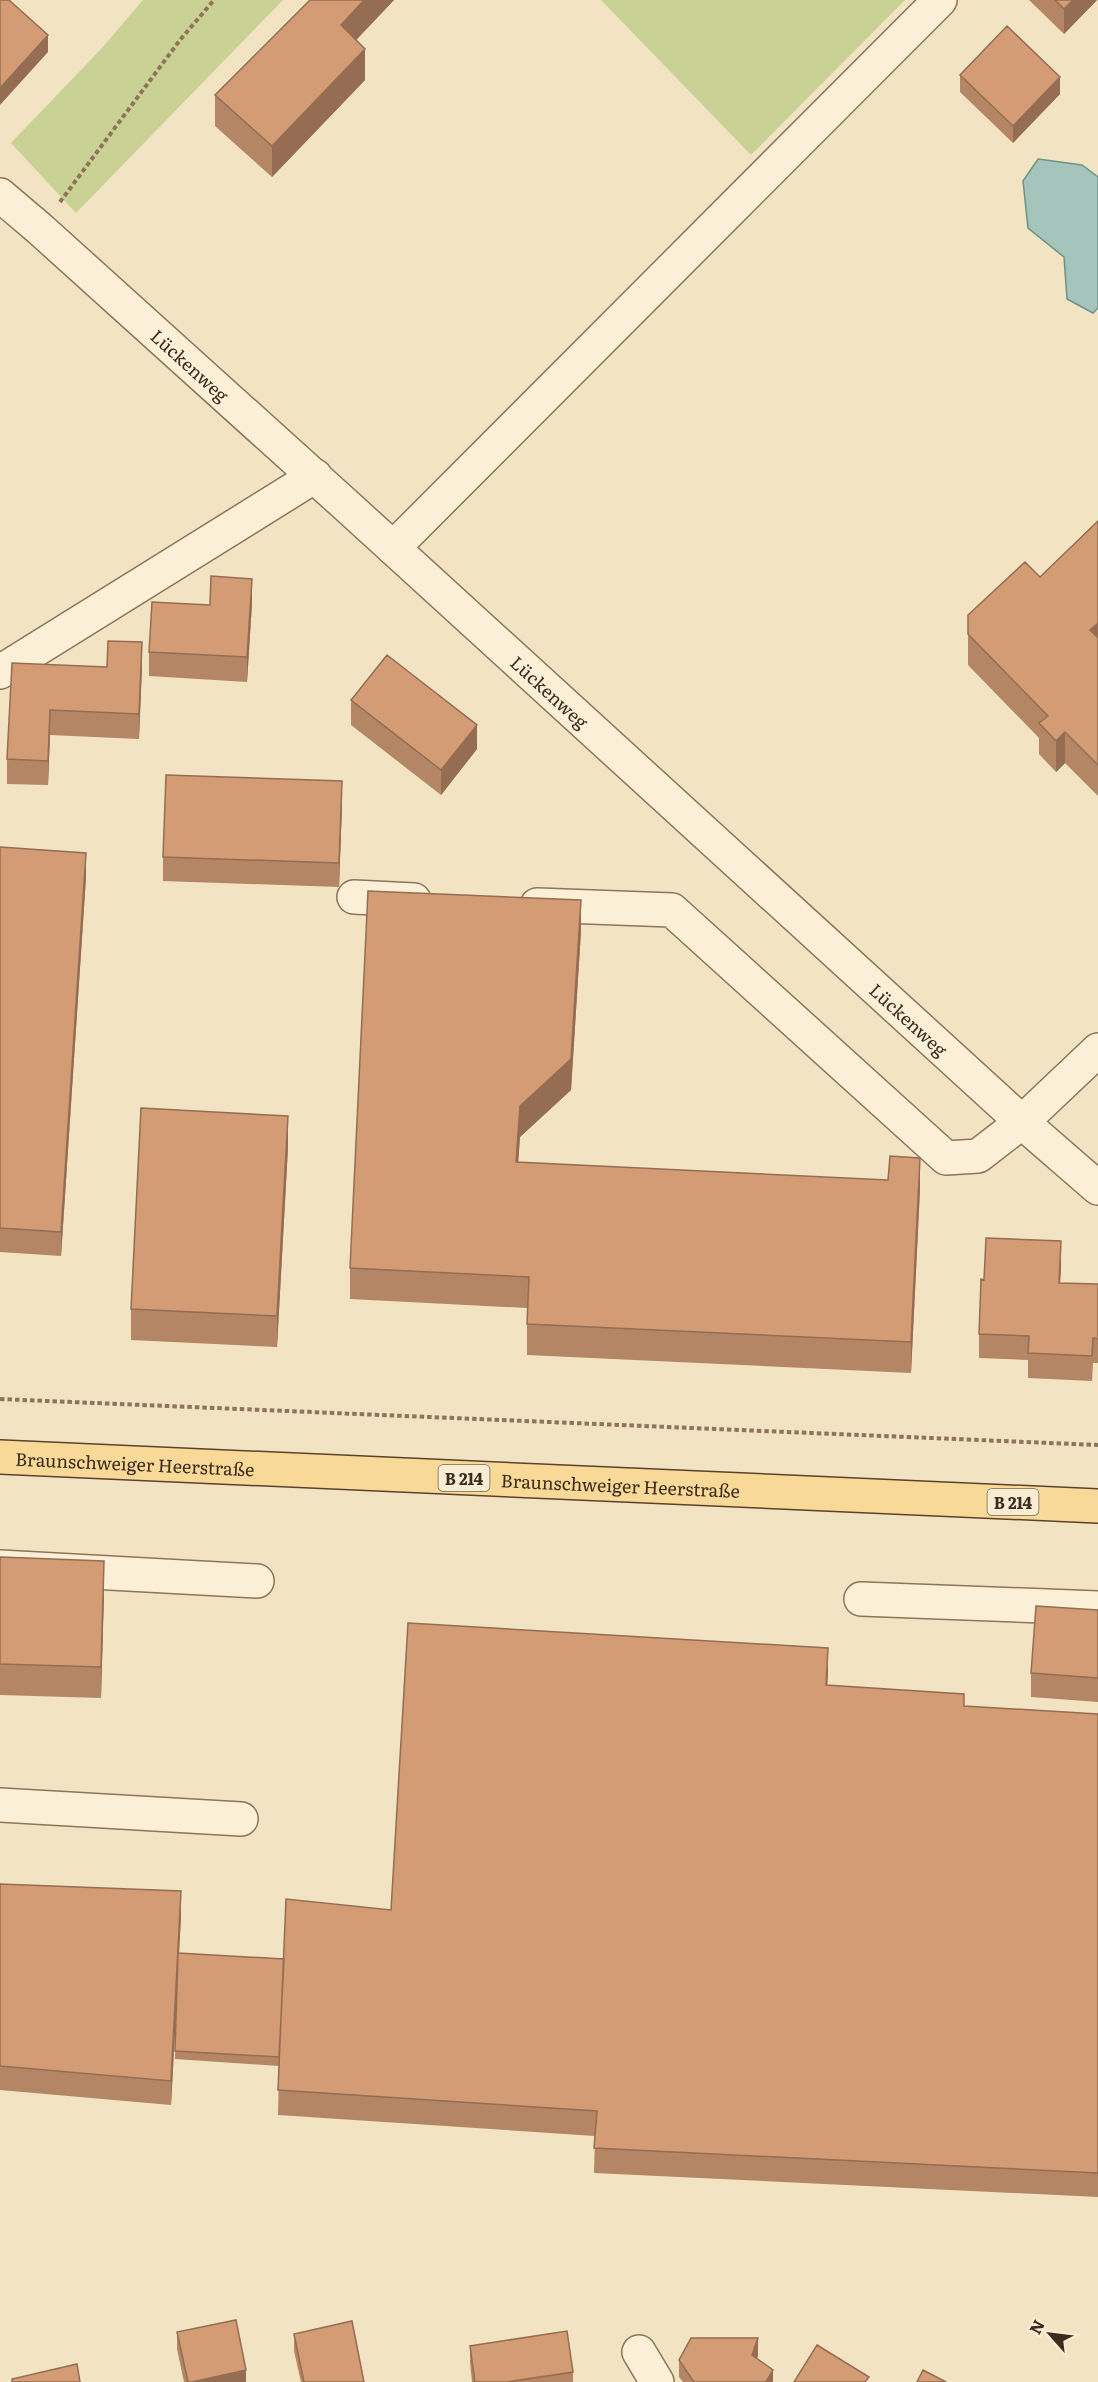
<svg xmlns="http://www.w3.org/2000/svg" width="1098" height="2382" font-family="Literata,serif">
<style>
.green{fill:#cad195}
.water{fill:#a5c4bb;stroke:#6b9489;stroke-width:1.5}
.lines{fill:none;stroke-linecap:round;stroke-linejoin:round}
.minor-casing{stroke:#8e7458;stroke-width:36}
.major-casing{stroke:#5b422c;stroke-width:36}
.path{stroke:#8e7458;stroke-width:4;stroke-dasharray:4.5 3;stroke-linecap:butt}
.minor{stroke:#fbf0d7;stroke-width:33}
.major{stroke:#f8d998;stroke-width:33}
.wall{fill:#b58665}
.shaded-wall{fill:#946d52}
.building{fill:#d39c75;stroke:#946d52;stroke-width:1.5}
.labels{text-anchor:middle;dominant-baseline:central;stroke-width:4.5;stroke-linejoin:round;paint-order:stroke}
.shield{fill:#f8edd3;stroke:#746654;stroke-width:1.5}
.shield-label{font-size:16px;font-weight:bold;fill:#3c2c1d}
.street-label{font-size:18px;fill:#3c2c1d;stroke:#f8edd3}
</style>
<rect width="100%" height="100%" fill="#f2e3c3"/>
<path class="green" d="M143,0H283L76,213L11,143L101,49Z
M601,0H905L751,155Z"/>
<path class="water" d="M1038,159L1082,165L1098,177V308L1093,313L1067,299L1064,257L1028,228L1023,181Z"/>
<g class="lines">
<g class="minor-casing">
<g id="minor">
<path id="s1" d="M0,195L40,229L347,506L1022,1122L1098,1188"/>
<path d="M393,548L940,0"/>
<path d="M0,672L315,476"/>
<path d="M354,897L414,900"/>
<path d="M537,905L672,910L946,1158L978,1156L1022,1122L1098,1050"/>
<path d="M0,1567L257,1581"/>
<path d="M861,1599L1098,1608"/>
<path d="M0,1805L241,1819"/>
<path d="M639,2352L657,2382"/>
</g>
</g>
<g class="major-casing">
<g id="major">
<path id="s2" d="M0,1457L1098,1506"/>
</g>
</g>
<path class="path" d="M60,202L180,40L214,0
M0,1399L1098,1445"/>
<use href="#minor" class="minor"/>
<use href="#major" class="major"/>
</g>
<path class="wall" d="M310,0H394L356,40L365,80L272,177L215,126V95Z
M1029,0H1097L1064,34Z
M960,75L1060,94L1013,143L960,92Z
M1098,521V796L1065,763L1056,772L1039,754V738L968,665V634L1040,577Z
M252,603L247,682L149,676V652L210,605Z
M12,663L107,667L142,666L139,739L50,735L48,785L7,784V759Z
M351,700L477,749L441,795L351,725Z
M342,805L339,887L163,881V857Z
M0,847L86,877L61,1256L0,1252Z
M581,931L571,1090L520,1137L518,1162L920,1189L911,1373L527,1355V1308L350,1299V1268Z
M288,1147L277,1347L131,1340V1309Z
M1061,1265L1060,1283L1098,1284V1363H1093L1092,1381L1028,1378V1360L979,1358V1334L984,1280Z
M0,1557L104,1592L101,1698L0,1695Z
M1098,1610V1702L1031,1697V1673Z
M828,1672L827,1685L964,1706L1098,1714V2197L594,2173L595,2136L278,2115L279,2066L175,2059L176,2016L171,2105L0,2090V1884L181,1916L179,1953L284,1959L391,1910Z
M177,2332L246,2382H184L177,2349Z
M294,2334L364,2382H301L294,2351Z
M470,2346L573,2372V2382H472L470,2362Z
M758,2355L757,2359L773,2382H683L679,2377V2360Z"/>
<path class="shaded-wall" d="M364,0H394L341,56V25Z
M1073,0H1097L1064,34V9Z
M48,35V52L0,105V88Z
M365,49V80L272,177V146Z
M1060,77V94L1013,143V126Z
M252,579V603L247,682V657Z
M1098,623V654L1090,630Z
M142,642V666L139,739V714Z
M50,710V735L48,785V761Z
M477,725V749L441,795V770Z
M1065,732V763L1056,772V741Z
M342,781V805L339,887V863Z
M86,853V877L61,1256V1232Z
M581,900V931L571,1090L520,1137L516,1193V1162L520,1106Z
M288,1116V1147L277,1347V1316Z
M920,1158V1189L911,1373V1342Z
M1061,1241V1265L1059,1307V1283Z
M104,1561V1592L101,1698V1667Z
M828,1648V1672L826,1710V1685Z
M181,1891V1916L171,2105V2081Z
M758,2338V2355L752,2372V2355Z
M246,2370V2382H192Z
M773,2370V2382H766Z"/>
<path class="building" d="M0,0H9L48,35L0,88Z
M310,0H364L341,25L365,49L272,146L215,95Z
M1055,0H1073L1064,9Z
M1007,26L1060,77L1013,126L960,75Z
M1098,521V623L1090,630L1098,638V765L1065,732L1056,741L1039,723L1048,716L968,634V615L1025,562L1040,577Z
M211,576L252,579L247,657L149,652L152,602L210,605Z
M108,641L142,642L139,714L50,710L48,761L7,759L12,663L107,667Z
M387,655L477,725L441,770L351,700Z
M166,775L342,781L339,863L163,857Z
M0,847L86,853L61,1232L0,1228Z
M368,891L581,900L571,1059L520,1106L516,1162L888,1180L890,1156L920,1158L911,1342L527,1324L529,1277L350,1268Z
M141,1108L288,1116L277,1316L131,1309Z
M986,1238L1061,1241L1059,1283L1098,1284V1339L1093,1338L1092,1356L1028,1353L1029,1336L979,1334L981,1279L984,1280Z
M0,1557L104,1561L101,1667L0,1664Z
M1036,1606L1098,1610V1678L1031,1673Z
M408,1623L828,1648L826,1685L964,1694V1706L1098,1714V2173L594,2148L597,2111L278,2090L286,1899L391,1910Z
M0,1884L181,1891L171,2081L0,2066Z
M178,1953L284,1959L279,2057L175,2051Z
M236,2320L246,2370L192,2382H188L177,2332Z
M352,2321L364,2382H304L294,2334Z
M567,2331L573,2372L507,2382H475L470,2346Z
M691,2338H758L752,2355L773,2370L766,2382H694L679,2360Z
M817,2345L869,2377L865,2382H794Z
M77,2364L80,2382H12V2379Z
M923,2370L946,2382H917Z"/>
<g class="labels">
<g class="shield">
<rect x="438.5" y="1465" width="51" height="26" rx="4.5"/>
<rect x="987.5" y="1489" width="51" height="26" rx="4.5"/>
</g>
<g class="shield-label">
<text x="464" y="1478">B 214</text>
<text x="1013" y="1502">B 214</text>
</g>
<g class="street-label">
<text stroke="none"><textPath href="#s1" startOffset="255">Lückenweg</textPath></text>
<text stroke="none"><textPath href="#s1" startOffset="741">Lückenweg</textPath></text>
<text stroke="none"><textPath href="#s1" startOffset="1227">Lückenweg</textPath></text>
<text stroke="none"><textPath href="#s2" startOffset="135">Braunschweiger Heerstraße</textPath></text>
<text stroke="none"><textPath href="#s2" startOffset="621">Braunschweiger Heerstraße</textPath></text>
</g>
</g>
<g transform="translate(1050 2334) rotate(298)" stroke="#f8edd3" stroke-width="4.5" paint-order="stroke">
<path d="M0-4.5L10 22L0 15L-10 22Z" fill="#3c2c1d"/>
<text y="-9" font-size="16" font-weight="bold" text-anchor="middle" fill="#3c2c1d">N</text>
</g>
</svg>
